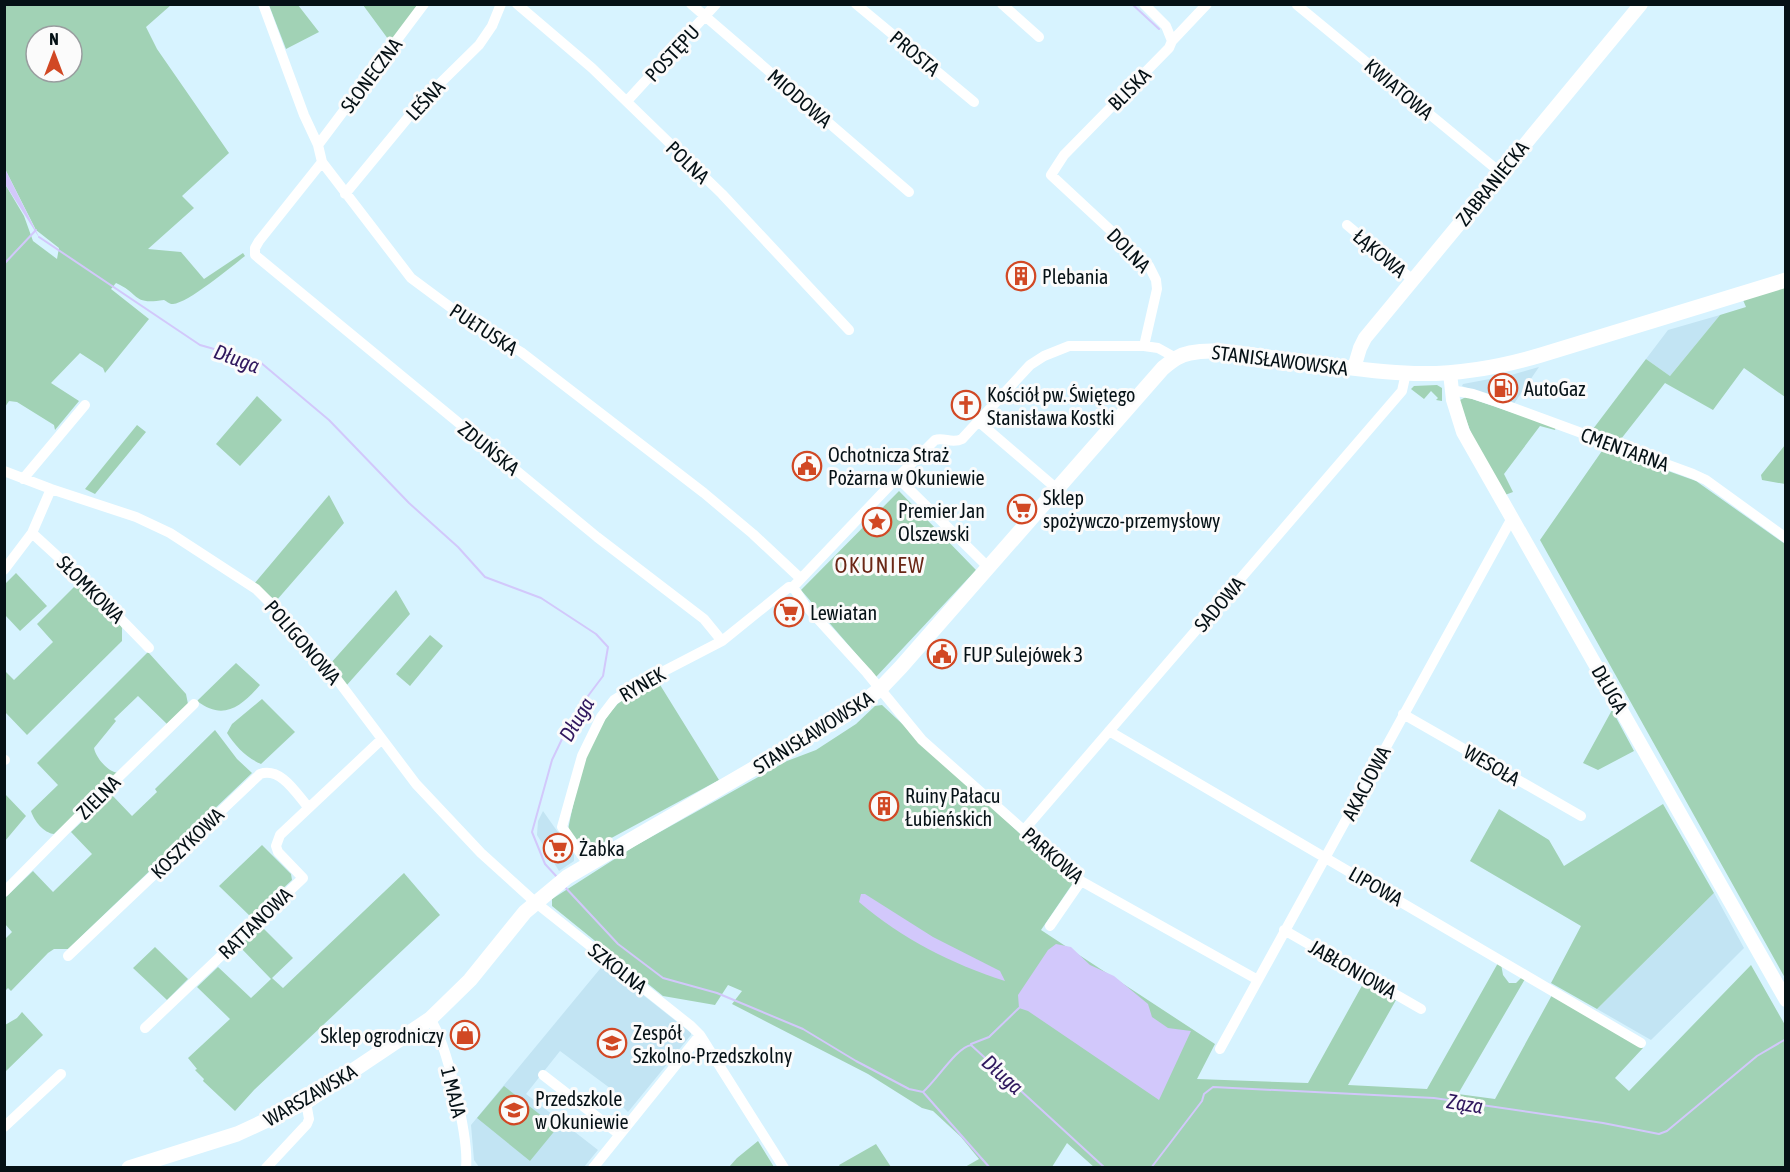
<svg xmlns="http://www.w3.org/2000/svg" width="1790" height="1172" font-family="'Asap Condensed',sans-serif">
<style>
.built{fill:#c2e4f3}
.green{fill:#a1d2b5;fill-rule:evenodd}
.water{fill:#d2c8fb}
.lines{fill:none;stroke-linecap:round;stroke-linejoin:round}
.stream{stroke:#d2c8fb;stroke-width:2}
.minor{stroke:#fff;stroke-width:10}
.tertiary{stroke:#fff;stroke-width:14}
.secondary{stroke:#fff;stroke-width:15}
.labels{text-anchor:middle;dominant-baseline:central;stroke-width:6;stroke-linejoin:round;paint-order:stroke}
.street-label{font-size:20px;fill:#051116;stroke:#fbfbfb}
.poi-label{font-size:20px;fill:#051116;stroke:#fbfbfb;text-anchor:start}
.water-label{font-size:21px;font-style:italic;fill:#30185e;stroke:#fbfbfb}
.quarter-label{font-size:22px;letter-spacing:1.5px;fill:#6a2716;stroke:#fbfbfb}
</style>
<rect width="100%" height="100%" fill="#d7f3ff"/>
<path class="built" d="M1720,315L1670,376L1646,359L1668,330Z
M1539,367L1513,405L1462,386L1463,384L1511,375Z
M543,811L574,855V861L559,871L537,835L538,821Z
M1714,893L1744,948L1706,986L1651,1040L1597,1009Z
M604,964L691,1033V1035L628,1112L622,1106L626,1100L560,1051L526,1094L598,1150L584,1167H479L474,1160L471,1125Z"/>
<path class="green" d="M4,5H171L146,27L157,49L229,153L182,196L194,208L148,249L181,252L204,279L243,253L245,256C231,267 188,303 173,304C169,304 168,302 164,300C131,305 141,294 116,283L111,289L149,319L105,373L103,368L80,353L51,383L79,401L55,430L54,425L17,402L9,401L5,407V184L24,216L33,241L57,259L59,248L36,230L5,169ZM36,36H72V72H36Z
M269,5H298L319,32L286,49Z
M363,5H420L391,43Z
M1785,287V397L1744,368L1713,410L1665,383L1621,439L1593,429L1646,359L1670,376L1720,315L1746,307L1743,300Z
M1437,385L1442,388V401L1436,400L1438,398L1431,391L1424,399L1411,389L1414,386Z
M257,396L282,420L240,466L216,444Z
M1466,397L1556,427L1555,430L1540,426L1504,474L1513,492L1505,495L1473,438L1460,404V400Z
M137,425L146,432L95,494L85,489Z
M1785,445V484L1762,480L1761,475Z
M1604,448L1696,481L1785,544V978L1540,540Z
M899,491L976,570L876,677L801,590Z
M329,495L344,523L276,601L254,584Z
M16,573L47,606L20,631L5,615V584Z
M79,582L118,621L122,628V641L27,735L5,712L4,670L14,680L53,642L37,624Z
M396,590L410,614L346,686L330,664Z
M430,635L443,646L410,686L396,674Z
M148,652L186,694L188,704L167,724L138,696L114,719L116,721L94,748C96,758 108,772 118,773L54,834C44,833 34,821 31,811L58,785L37,763Z
M236,663L260,685C241,707 223,721 197,701Z
M657,680L719,780L591,849L586,846L583,849L568,830C577,785 588,729 624,698C633,691 647,686 657,680Z
M262,699L295,732L261,764C247,758 235,746 227,733L232,724Z
M882,705L1073,883L1041,930L1215,1044L1197,1079L1308,1083L1364,982L1396,1000L1348,1085L1427,1089L1498,963L1501,964L1503,975L1509,983H1516L1522,977L1525,979L1458,1094L1495,1099L1552,995L1643,1048L1615,1078L1629,1091L1751,965L1785,1025V1167L1095,1168L1067,1143L1052,1167H965L979,1159L961,1137L933,1111L922,1108L868,1074L732,1004L742,991L728,985L715,1005L663,996L552,906V899L635,846L787,761L816,750L856,724L875,706Z
M1612,710L1634,751L1598,770L1583,763Z
M215,730L237,759L252,773L68,949H54L48,953L11,991L8,988L5,991V939L12,932L5,924V898L33,871L53,892L92,854L71,832L111,794L132,816L157,792L155,789Z
M5,794L26,816L5,841L4,794Z
M1663,804L1714,893L1597,1009L1551,983L1581,926L1470,861L1499,809L1549,840L1564,866Z
M262,845L291,874L292,880L252,918L219,886Z
M404,873L440,915L254,1090L235,1111L203,1081L204,1079L195,1070L197,1069L188,1058L230,1019L197,987L218,967L251,998L271,979L239,946L261,926L293,958L272,978L283,988Z
M155,947L188,979L167,1000L133,968Z
M22,1012L43,1035L5,1072V1025L17,1018Z
M504,1086L557,1128L530,1161L477,1118Z
M758,1141L774,1167H729L737,1158Z
M876,1144L891,1167L841,1168L839,1165Z"/>
<path class="water" d="M5,169L40,239L5,184Z
M861,894H865L933,937L1000,971L1005,981C952,964 902,939 859,902Z
M1056,944L1071,947L1090,965L1114,976L1148,1004L1152,1017L1168,1028L1191,1031L1159,1100L1028,1011L1019,1008L1018,995L1048,950Z"/>
<g class="lines">
<path class="stream" d="M1132,4L1159,29
M39,237L200,345L260,362L329,420L409,503L458,547L485,577L541,598L596,634L608,647L603,676L573,716L552,760L532,832L545,864L557,877
M4,264L36,230
M564,886L618,944L663,978L717,993L803,1029L856,1061L909,1089L923,1092C937,1080 956,1048 971,1045L1105,1168
M971,1044L989,1037L1019,1008
M923,1092L990,1168
M1151,1168L1202,1101L1204,1094L1213,1087L1434,1098L1603,1123L1659,1134L1667,1131L1757,1056L1786,1039"/>
<path class="minor" d="M263,4L304,115L318,145L322,162L411,278L473,324L521,352L704,493L753,534L800,578
M517,4L592,68L722,194L849,330
M691,4L909,192
M856,4L974,102
M1002,4L1039,37
M1144,4L1166,26L1172,41
M1297,5L1501,173
M627,101L716,4
M318,145L424,4
M322,162L259,241L255,248V255L597,537L704,619L722,641
M345,194L420,103L479,45L492,26L501,4
M1347,225L1413,280
M1144,346L1157,289L1156,280L1149,266L1051,175L1064,155L1169,48L1172,41L1207,4
M1451,390L1473,394L1497,402L1693,474L1706,480L1786,538
M979,422L1057,489
M4,471L51,489L136,517L170,533L256,589L308,641L416,784L481,853L535,902L691,1026L700,1035L784,1168
M23,479L85,405
M898,482L901,474L935,440C944,437 952,444 962,439L1030,365L1044,356L1069,346H1144L1158,348L1176,358
M898,482L903,483L908,488L989,568
M32,533L80,577L149,648
M4,570L32,533L51,489
M793,587L805,605L867,673L922,740L1081,881L1258,980
M1403,714L1581,816
M1109,731L1641,1043
M4,760H5
M1024,830L1402,391L1406,373
M588,864L562,827L582,756L601,717L614,700L641,683L722,641L789,587H793L891,484L898,482
M4,892L91,804L194,704
M1050,926L1081,881
M1284,930L1421,1009
M68,956L260,774C281,767 296,793 308,807
M430,1019C447,1043 469,1138 466,1168
M145,1028L303,878L278,852L276,846L280,835L382,739
M1220,1049L1512,518
M543,1075L619,1134
M4,1127L61,1074
M266,1168L307,1124L309,1119L306,1102
M593,1168L700,1035"/>
<path class="tertiary" d="M1354,368L1360,348L1365,338L1641,4
M1450,373L1453,400L1463,432L1786,1000"/>
<path class="secondary" d="M129,1168L237,1134L306,1102L430,1019L470,980L525,912L567,877L844,716L880,689L901,667L1163,368C1172,361 1179,355 1190,353C1215,348 1244,354 1268,357C1314,363 1359,371 1405,373C1452,376 1497,368 1541,355L1786,280"/>
</g>
<defs>
<g id="building-ring" transform="scale(1.5)"><circle r="9.5" fill="#fbfbfb" stroke="#d14824" stroke-width="1.5"/><path d="M-4-6H4V6H1V3H-1V6H-4ZM-2.5-4.3h1.7v1.8h-1.7ZM.8-4.3h1.7v1.8H.8ZM-2.5-1h1.7V.8h-1.7ZM.8-1h1.7V.8H.8Z" fill="#d14824"/></g>
<g id="fuel-ring" transform="scale(1.5)"><circle r="9.5" fill="#fbfbfb" stroke="#d14824" stroke-width="1.5"/><path d="M-5.5-6h7V0h2V4h1.3V-2.5L3-4.5l.8-.8L6-3V5H2.5V1h-1V6h-7ZM-4.2-4.7v3.2H.2V-4.7Z" fill="#d14824"/></g>
<g id="church-ring" transform="scale(1.5)"><circle r="9.5" fill="#fbfbfb" stroke="#d14824" stroke-width="1.5"/><path d="M-1.2-6h2.4v3.5h3.3v2.4h-3.3V6h-2.4V-.1h-3.3v-2.4h3.3Z" fill="#d14824"/></g>
<g id="civic-ring" transform="scale(1.5)"><circle r="9.5" fill="#fbfbfb" stroke="#d14824" stroke-width="1.5"/><path d="M-.6-6.5H3V-4.5H.6V-3L4-1V1h2V6H-6V1h2V-1L-.6-3ZM-1.2 2.5V6h2.4V2.5Z" fill="#d14824"/></g>
<g id="supermarket-ring" transform="scale(1.5)"><circle r="9.5" fill="#fbfbfb" stroke="#d14824" stroke-width="1.5"/><path d="M-6-5.5h2.5l.6 2H6L4.5 2H-2.5L-4.4-4H-6ZM-1.5 3.2a1.3 1.3 0 1 0 .1 0ZM3 3.2a1.3 1.3 0 1 0 .1 0Z" fill="#d14824"/></g>
<g id="sight-ring" transform="scale(1.5)"><circle r="9.5" fill="#fbfbfb" stroke="#d14824" stroke-width="1.5"/><path d="M0-6L1.8-2.2L6-1.7L2.9 1.2L3.7 5.4L0 3.3L-3.7 5.4L-2.9 1.2L-6-1.7L-1.8-2.2Z" fill="#d14824"/></g>
<g id="shop-ring" transform="scale(1.5)"><circle r="9.5" fill="#fbfbfb" stroke="#d14824" stroke-width="1.5"/><path d="M-5-2.5h2.3a2.7 3.5 0 0 1 5.4 0H5L5.5 6h-11ZM-1.5-2.5h3a1.5 2.3 0 0 0-3 0Z" fill="#d14824"/></g>
<g id="school-ring" transform="scale(1.5)"><circle r="9.5" fill="#fbfbfb" stroke="#d14824" stroke-width="1.5"/><path d="M0-5L7-2L0 1L-7-2ZM-4 1L0 2.5L4 1V4Q0 6-4 4Z" fill="#d14824"/></g>
</defs>
<g fill-rule="evenodd">
<use href="#building-ring" x="1021" y="276"/>
<use href="#fuel-ring" x="1503" y="388"/>
<use href="#church-ring" x="966" y="405"/>
<use href="#civic-ring" x="807" y="466"/>
<use href="#supermarket-ring" x="1022" y="509"/>
<use href="#sight-ring" x="877" y="522"/>
<use href="#supermarket-ring" x="789" y="612"/>
<use href="#civic-ring" x="942" y="654"/>
<use href="#building-ring" x="884" y="806"/>
<use href="#supermarket-ring" x="558" y="848"/>
<use href="#shop-ring" x="465" y="1035"/>
<use href="#school-ring" x="612" y="1043"/>
<use href="#school-ring" x="514" y="1110"/>
</g>
<g class="labels">
<g class="street-label">
<text transform="translate(672 53) rotate(-47)">POSTĘPU</text>
<text transform="translate(915 53) rotate(40)">PROSTA</text>
<text transform="translate(371 75) rotate(-53)">SŁONECZNA</text>
<text transform="translate(1129 89) rotate(-45)">BLISKA</text>
<text transform="translate(1399 89) rotate(40)">KWIATOWA</text>
<text transform="translate(800 98) rotate(41)">MIODOWA</text>
<text transform="translate(425 100) rotate(-47)">LEŚNA</text>
<text transform="translate(688 162) rotate(44)">POLNA</text>
<text transform="translate(1492 183) rotate(-51)">ZABRANIECKA</text>
<text transform="translate(1129 250) rotate(46)">DOLNA</text>
<text transform="translate(1380 253) rotate(40)">ŁĄKOWA</text>
<text transform="translate(484 329) rotate(33)">PUŁTUSKA</text>
<text transform="translate(1280 360) rotate(7)">STANISŁAWOWSKA</text>
<text transform="translate(489 448) rotate(39)">ZDUŃSKA</text>
<text transform="translate(1625 449) rotate(20)">CMENTARNA</text>
<text transform="translate(91 589) rotate(45)">SŁOMKOWA</text>
<text transform="translate(1219 604) rotate(-49)">SADOWA</text>
<text transform="translate(303 642) rotate(49)">POLIGONOWA</text>
<text transform="translate(642 684) rotate(-30)">RYNEK</text>
<text transform="translate(1610 689) rotate(60)">DŁUGA</text>
<text transform="translate(813 732) rotate(-32)">STANISŁAWOWSKA</text>
<text transform="translate(1492 765) rotate(30)">WESOŁA</text>
<text transform="translate(1366 783) rotate(-62)">AKACJOWA</text>
<text transform="translate(98 797) rotate(-45)">ZIELNA</text>
<text transform="translate(187 843) rotate(-44)">KOSZYKOWA</text>
<text transform="translate(1053 855) rotate(41)">PARKOWA</text>
<text transform="translate(1376 886) rotate(30)">LIPOWA</text>
<text transform="translate(255 923) rotate(-44)">RATTANOWA</text>
<text transform="translate(618 968) rotate(38)">SZKOLNA</text>
<text transform="translate(1353 969) rotate(30)">JABŁONIOWA</text>
<text transform="translate(454 1092) rotate(76)">1 MAJA</text>
<text transform="translate(310 1095) rotate(-30)">WARSZAWSKA</text>
</g>
<g class="poi-label">
<text x="1042" y="276">Plebania</text>
<text x="1524" y="388">AutoGaz</text>
<text x="987" y="394">Kościół pw. Świętego<tspan x="987" dy="23">Stanisława Kostki</tspan></text>
<text x="828" y="454">Ochotnicza Straż<tspan x="828" dy="23">Pożarna w Okuniewie</tspan></text>
<text x="1043" y="497">Sklep<tspan x="1043" dy="23">spożywczo-przemysłowy</tspan></text>
<text x="898" y="510">Premier Jan<tspan x="898" dy="23">Olszewski</tspan></text>
<text x="810" y="612">Lewiatan</text>
<text x="963" y="654">FUP Sulejówek 3</text>
<text x="905" y="795">Ruiny Pałacu<tspan x="905" dy="23">Łubieńskich</tspan></text>
<text x="579" y="848">Żabka</text>
<text x="633" y="1032">Zespół<tspan x="633" dy="23">Szkolno-Przedszkolny</tspan></text>
<text x="444" y="1035" text-anchor="end">Sklep ogrodniczy</text>
<text x="535" y="1098">Przedszkole<tspan x="535" dy="23">w Okuniewie</tspan></text>
</g>
<g class="water-label">
<text transform="translate(237 358) rotate(20)">Długa</text>
<text transform="translate(576 719) rotate(-59)">Długa</text>
<text transform="translate(1003 1074) rotate(42)">Długa</text>
<text transform="translate(1465 1103) rotate(9)">Ząza</text>
</g>
<g class="quarter-label">
<text x="880" y="565">OKUNIEW</text>
</g>
</g>
<rect width="1790" height="1172" fill="none" stroke="#051116" stroke-width="12"/>
<g transform="translate(54 54)"><circle r="28" fill="#fbfbfb" stroke="#999d9f" stroke-width="1.5"/>
<path d="M0-4.5L10 22L0 15L-10 22Z" fill="#d14824"/>
<text y="-9" font-size="16" font-weight="bold" text-anchor="middle" fill="#051116">N</text>
</g>
</svg>
